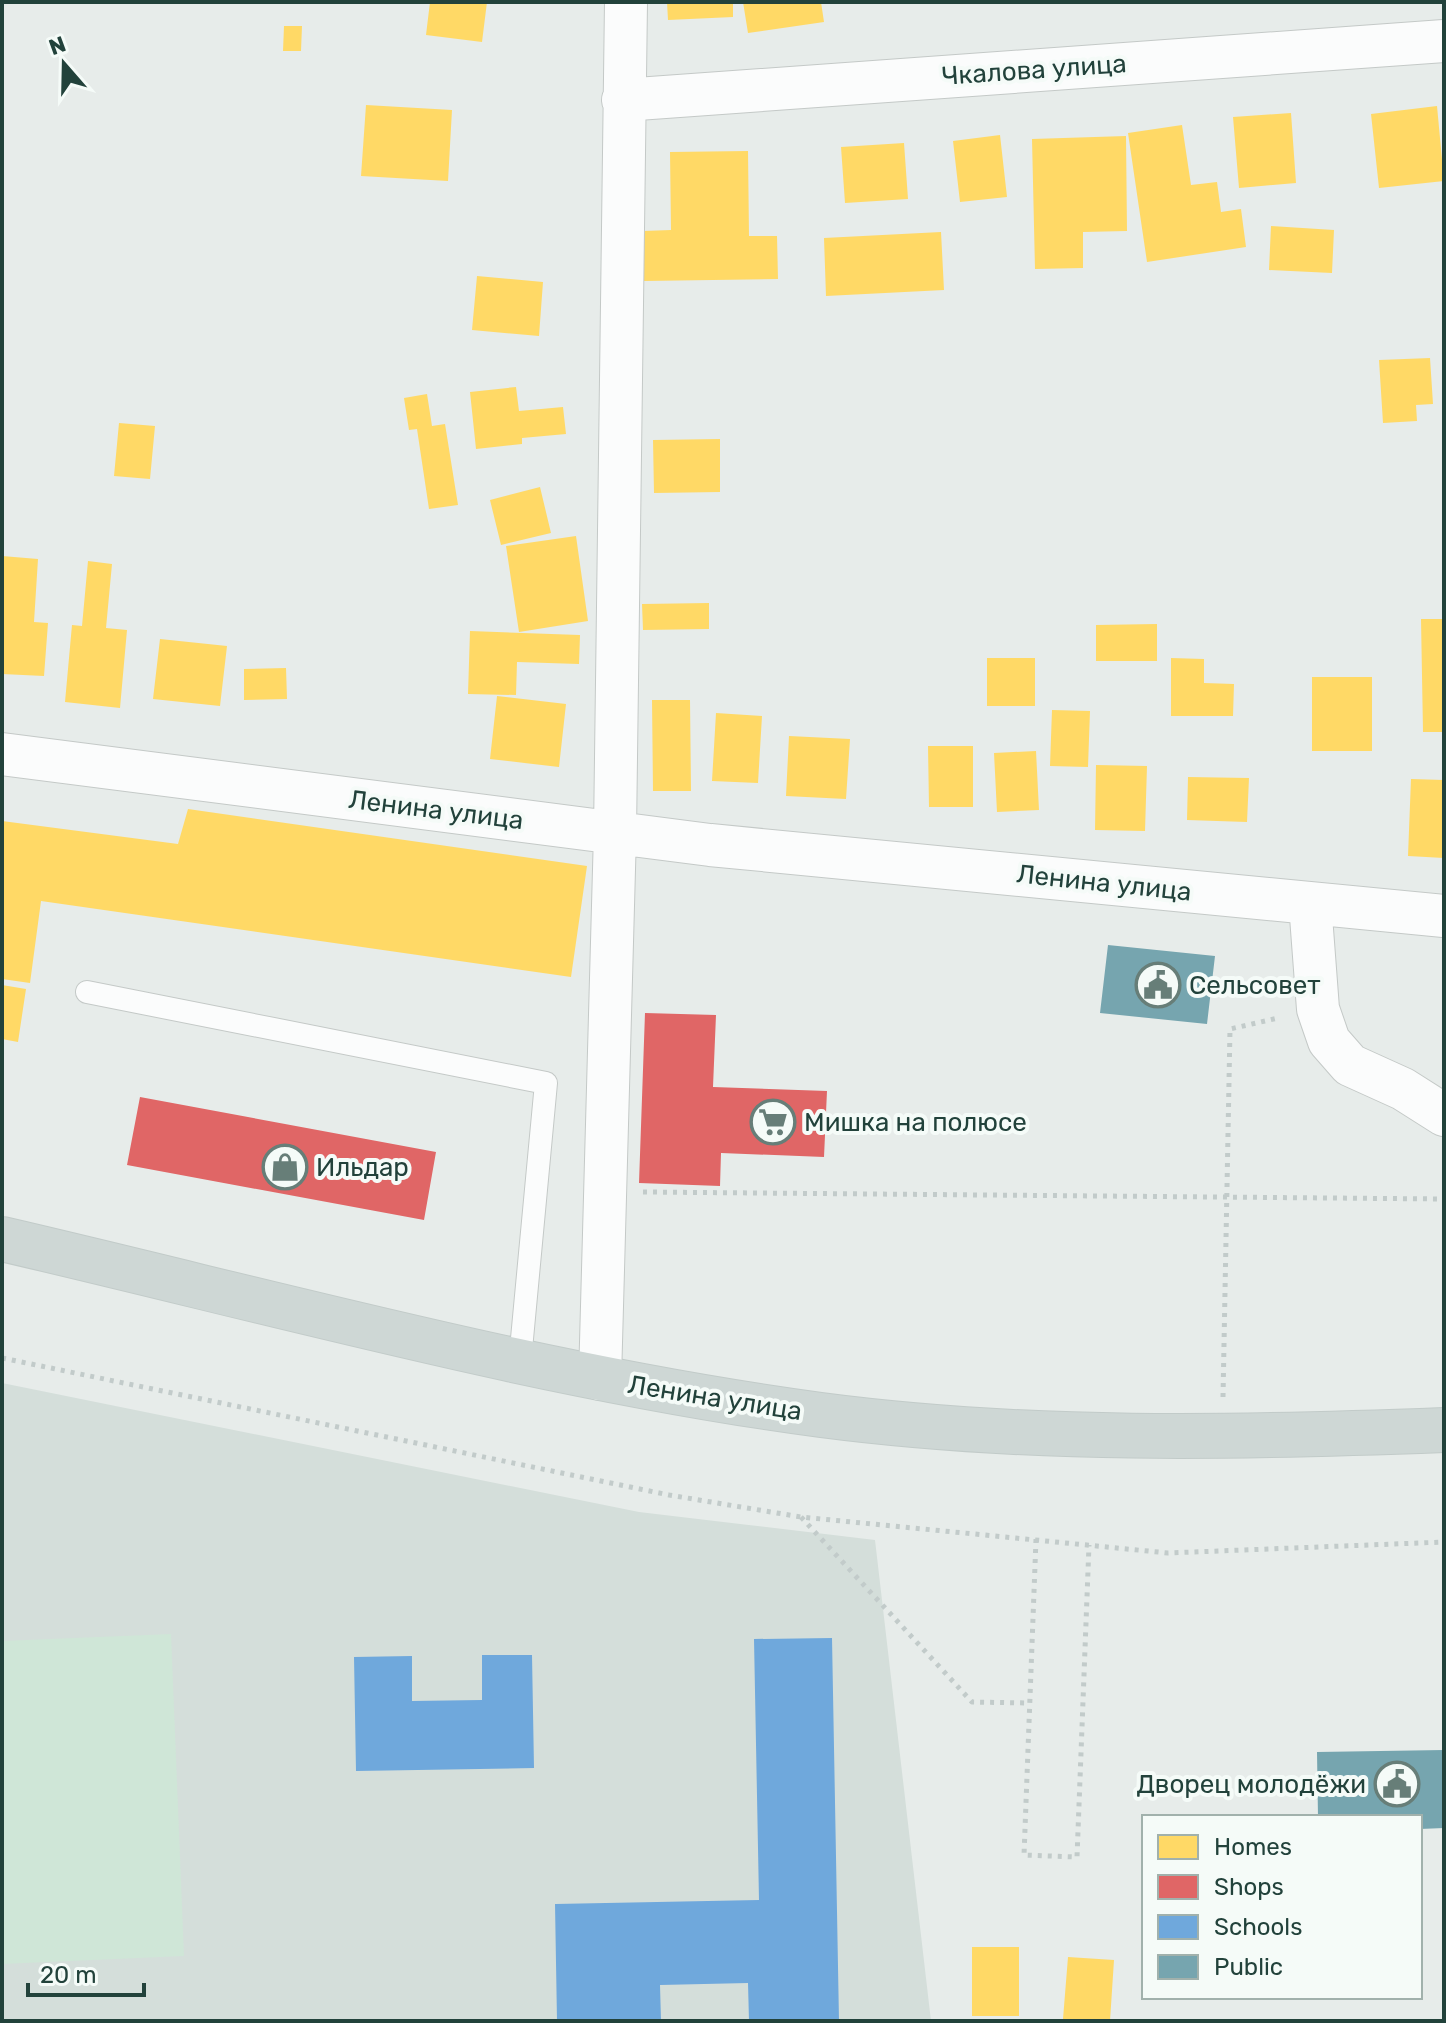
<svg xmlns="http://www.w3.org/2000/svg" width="1446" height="2023" font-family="Rubik,sans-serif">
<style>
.built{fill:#d4deda}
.green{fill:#cfe6d7}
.homes{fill:#ffd966}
.shops{fill:#e06666}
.schools{fill:#6fa8dc}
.public{fill:#76a5af}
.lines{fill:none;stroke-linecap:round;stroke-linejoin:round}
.lane-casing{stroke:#c4c9c7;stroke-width:24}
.street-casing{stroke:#c4c9c7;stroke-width:44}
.primary-casing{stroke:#c2cbc9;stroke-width:46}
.path{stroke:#c2cbca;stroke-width:5;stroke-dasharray:4 6;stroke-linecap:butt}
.lane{stroke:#fbfcfc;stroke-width:22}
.street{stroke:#fbfcfc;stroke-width:42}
.primary{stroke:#ced7d5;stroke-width:44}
.labels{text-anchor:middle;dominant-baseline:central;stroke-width:8;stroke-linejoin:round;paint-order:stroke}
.street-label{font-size:26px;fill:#22423b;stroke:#f5fbf8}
.poi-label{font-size:26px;fill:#22423b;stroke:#f5fbf8;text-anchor:start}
</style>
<rect width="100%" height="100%" fill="#e7ecea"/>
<path class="built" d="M2,1383L639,1512L875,1540L931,2021H2Z"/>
<path class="green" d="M171,1634L184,1956L2,1964V1641Z"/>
<path class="homes" d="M430,2H487L482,42L426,35Z
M667,2H733V17L668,20Z
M743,2H821L824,22L748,33Z
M284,26H302L301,51H283Z
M366,105L452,110L448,181L361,176Z
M1437,106L1444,181L1379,188L1371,114Z
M1291,113L1296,183L1239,188L1233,117Z
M1182,125L1191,185L1217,182L1221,212L1241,209L1246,247L1147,262L1128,133Z
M1000,135L1007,197L960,202L953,141Z
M1126,136L1127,231L1083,232V268L1035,269L1032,139Z
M904,143L908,199L845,203L841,147Z
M748,151L749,236H777L778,279L644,281L643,231L671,230L670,152Z
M1271,226L1334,230L1332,273L1269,270Z
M941,232L944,290L826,296L824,238Z
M477,276L543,282L539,336L472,330Z
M1430,358L1433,404L1416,405L1417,421L1383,423L1379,360Z
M516,387L519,411L563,407L566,434L522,438V444L476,449L470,392Z
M427,394L432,426L445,424L458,505L429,509L417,429L409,430L404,398Z
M119,423L155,426L150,479L114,476Z
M720,439V492L654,493L653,440Z
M540,487L551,533L501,545L490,500Z
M576,536L588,621L519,632L506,546Z
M2,556L38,559L34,622L48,623L44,676L2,674Z
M88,561L112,564L106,628L127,630L120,708L65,702L72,625L82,626Z
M709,603V629L643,630L642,604Z
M1421,619H1444V732H1423Z
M1157,624V661H1096V625Z
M470,631L580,635L579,664L517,662L516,695L468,694Z
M160,639L227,646L220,706L153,699Z
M987,658H1035V706H987Z
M1171,658L1204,659V683L1234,684L1233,716H1171Z
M286,668L287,699L244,700V669Z
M1312,677H1372V751H1312Z
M497,696L566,704L559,767L490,759Z
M652,700H690L691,791H653Z
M1052,710L1090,711L1088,767L1050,766Z
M716,713L762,716L758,783L712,781Z
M789,736L850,739L846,799L786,796Z
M928,746H973V807H929Z
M1036,751L1039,810L997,812L994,753Z
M1096,765L1147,766L1145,831L1095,830Z
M1188,777L1249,778L1247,822L1187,820Z
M1411,779L1444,780V858L1408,856Z
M188,809L587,866L571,977L41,901L30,983L2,979V821L178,844Z
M2,985L26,989L18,1042L2,1039Z
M972,1947H1019V2016H972Z
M1068,1957L1114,1960L1110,2021L1063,2019Z"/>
<path class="shops" d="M645,1013L716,1015L713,1087L827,1091L824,1157L721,1153L720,1186L639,1183Z
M140,1097L436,1152L424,1220L127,1165Z"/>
<path class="schools" d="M832,1638L839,2021H749L748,1983L660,1985L661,2021H557L555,1904L759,1900L754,1639Z
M482,1655H532L534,1768L356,1771L354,1657L412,1656V1701L482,1700Z"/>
<path class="public" d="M1108,945L1215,956L1207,1024L1100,1013Z
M1444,1750V1828L1420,1829V1817H1318L1317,1752Z"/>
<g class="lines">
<g class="lane-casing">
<path id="lane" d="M87,992L546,1083L520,1360"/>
</g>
<g class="street-casing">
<path id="street" d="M623,100L1444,41
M2,754L710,845L1444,916
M1310,903L1318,1009L1329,1041L1350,1065L1403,1089L1444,1115
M600,1379L615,833L626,2"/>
</g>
<g class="primary-casing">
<path id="primary" d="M2,1239C273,1302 544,1378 821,1415C1027,1442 1236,1438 1444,1430"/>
</g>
<path class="path" d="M643,1192L1444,1199
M2,1358L669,1495L801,1517L1168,1553L1444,1542
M1223,1397L1230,1029L1278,1018
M801,1517L972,1702L1030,1703
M1036,1539L1024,1855L1077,1857L1089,1545"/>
<use href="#lane" class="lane"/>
<use href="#street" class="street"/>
<use href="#primary" class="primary"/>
</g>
<defs>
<g id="civic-ring" transform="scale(2.3)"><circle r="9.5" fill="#f5fbf8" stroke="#677e78" stroke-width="1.5"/><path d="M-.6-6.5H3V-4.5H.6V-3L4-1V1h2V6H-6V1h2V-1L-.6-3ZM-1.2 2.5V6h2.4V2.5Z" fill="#677e78"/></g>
<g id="supermarket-ring" transform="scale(2.3)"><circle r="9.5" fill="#f5fbf8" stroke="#677e78" stroke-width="1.5"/><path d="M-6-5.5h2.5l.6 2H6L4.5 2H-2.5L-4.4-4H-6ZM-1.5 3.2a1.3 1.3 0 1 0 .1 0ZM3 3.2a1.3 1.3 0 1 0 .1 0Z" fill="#677e78"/></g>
<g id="shop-ring" transform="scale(2.3)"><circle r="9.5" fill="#f5fbf8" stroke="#677e78" stroke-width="1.5"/><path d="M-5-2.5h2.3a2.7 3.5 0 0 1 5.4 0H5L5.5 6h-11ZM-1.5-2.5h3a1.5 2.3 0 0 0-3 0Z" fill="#677e78"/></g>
</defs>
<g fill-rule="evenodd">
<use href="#civic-ring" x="1158" y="985"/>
<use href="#supermarket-ring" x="773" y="1122"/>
<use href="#shop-ring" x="285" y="1167"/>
<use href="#civic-ring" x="1397" y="1784"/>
</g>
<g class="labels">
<g class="street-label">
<text transform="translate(1034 70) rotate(-4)">Чкалова улица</text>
<text transform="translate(436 810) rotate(7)">Ленина улица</text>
<text transform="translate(1104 883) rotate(6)">Ленина улица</text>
<text transform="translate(715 1398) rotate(9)">Ленина улица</text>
</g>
<g class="poi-label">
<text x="1189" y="985">Сельсовет</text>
<text x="804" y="1122">Мишка на полюсе</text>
<text x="316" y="1167">Ильдар</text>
<text x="1366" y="1784" text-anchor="end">Дворец молодёжи</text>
</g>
</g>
<rect width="1446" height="2023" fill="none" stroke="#22423b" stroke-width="8"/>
<rect x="1142" y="1815" width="280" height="184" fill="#f5fbf8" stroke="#a1b1ac" stroke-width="2"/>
<rect x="1158" y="1835" width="40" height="24" fill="#ffd966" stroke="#a1b1ac" stroke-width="2"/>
<text x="1214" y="1855" font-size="24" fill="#22423b">Homes</text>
<rect x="1158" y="1875" width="40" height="24" fill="#e06666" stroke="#a1b1ac" stroke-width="2"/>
<text x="1214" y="1895" font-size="24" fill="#22423b">Shops</text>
<rect x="1158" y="1915" width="40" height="24" fill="#6fa8dc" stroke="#a1b1ac" stroke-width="2"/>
<text x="1214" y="1935" font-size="24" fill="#22423b">Schools</text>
<rect x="1158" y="1955" width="40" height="24" fill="#76a5af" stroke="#a1b1ac" stroke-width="2"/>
<text x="1214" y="1975" font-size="24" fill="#22423b">Public</text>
<g transform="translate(64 64) rotate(340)" stroke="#f5fbf8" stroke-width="6" paint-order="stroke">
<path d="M0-6L14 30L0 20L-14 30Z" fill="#22423b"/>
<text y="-12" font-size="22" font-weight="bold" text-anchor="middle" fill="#22423b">N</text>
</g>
<path d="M28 1983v12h116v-12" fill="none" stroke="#22423b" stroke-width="4"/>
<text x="40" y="1983" font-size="24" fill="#22423b" stroke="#f5fbf8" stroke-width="6" paint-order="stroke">20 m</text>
</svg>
